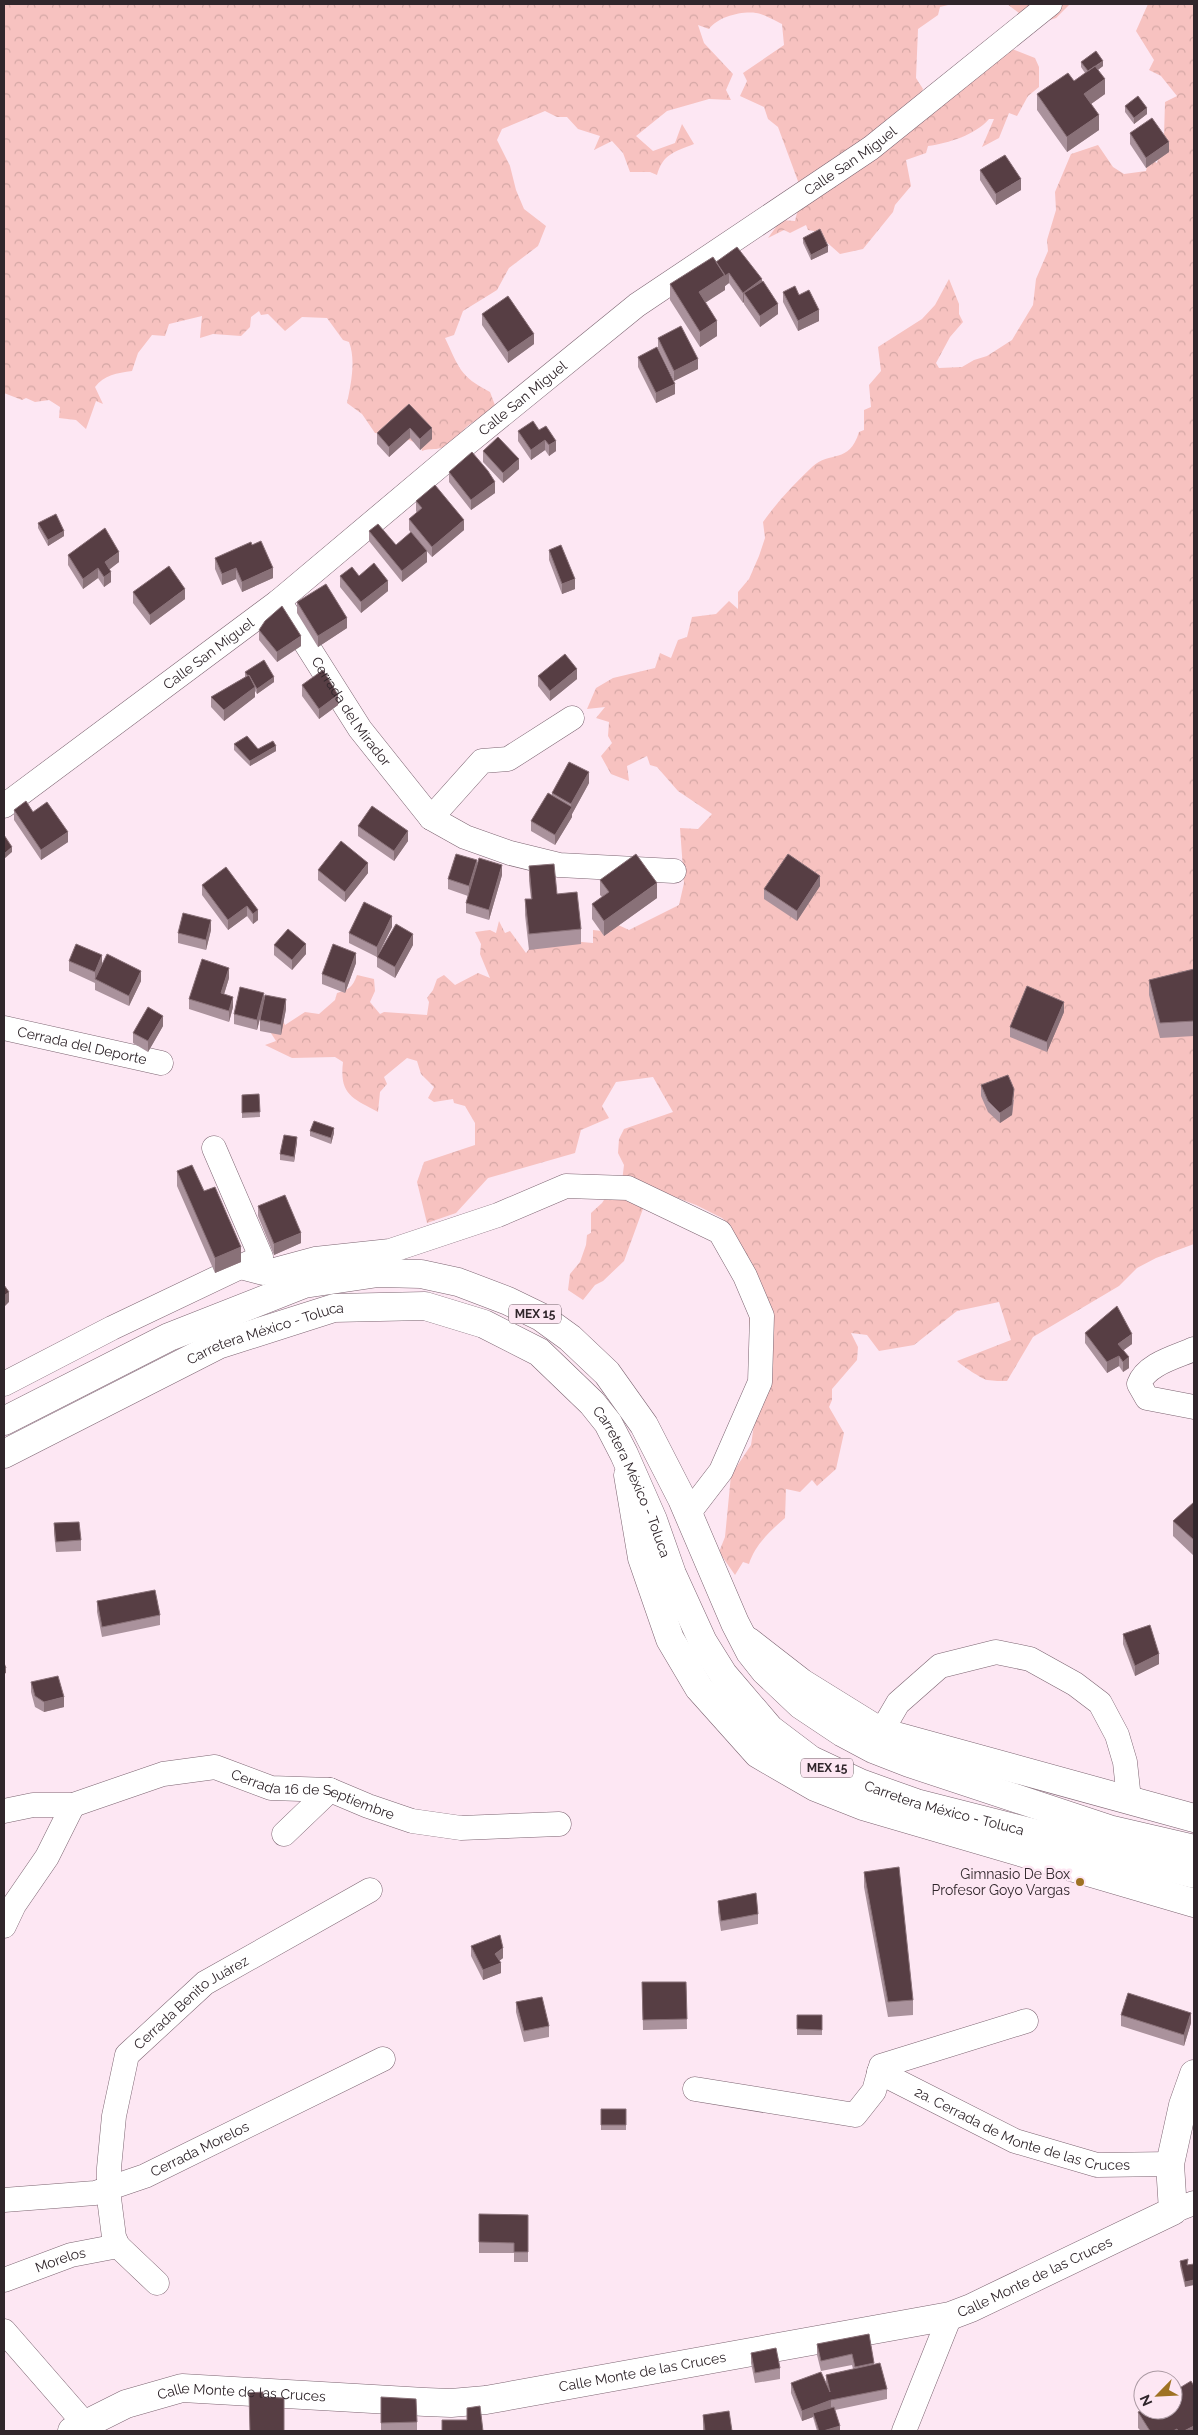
<svg xmlns="http://www.w3.org/2000/svg" width="1198" height="2435" font-family="Raleway,sans-serif">
<style>
.forest{fill:url(#forest-crowns)}
.lines{fill:none;stroke-linecap:round;stroke-linejoin:round}
.minor-casing{stroke:#7c6471;stroke-width:25}
.tertiary-casing{stroke:#7c6471;stroke-width:29}
.primary-casing{stroke:#7c6471;stroke-width:29}
.minor{stroke:#fff;stroke-width:24}
.tertiary{stroke:#fff;stroke-width:28}
.primary{stroke:#fff;stroke-width:28}
.wall{fill:#aa929c}
.shaded-wall{fill:#897178}
.building{fill:#573e44;stroke:#897178}
.poi-dot{fill:#9e7223;stroke:#fde7f3;stroke-width:2}
.labels{text-anchor:middle;dominant-baseline:central;stroke-width:5;stroke-linejoin:round;paint-order:stroke}
.shield{fill:#fde7f3;stroke:#6e6067;stroke-width:1}
.shield-label{font-size:12px;font-weight:bold;fill:#30262b}
.street-label{font-size:14px;fill:#30262b;stroke:#fde7f3}
.poi-label{font-size:14px;fill:#30262b;stroke:#fde7f3;text-anchor:end}
</style>
<defs>
<pattern id="forest-crowns" width="20" height="18" patternUnits="userSpaceOnUse" patternTransform="scale(1.25)"><rect width="20" height="18" fill="#f7c2c0"/><path d="M2 6a3 3 0 1 1 6 0M12 15a3 3 0 1 1 6 0" fill="none" stroke="#d4a7a5"/></pattern>
</defs>
<rect width="100%" height="100%" fill="#fde7f3"/>
<path class="forest" d="M4,4H952L940,7L938,15L918,29L916,78L923,89L918,98L1012,49L1035,58L1039,67V87L1028,96L1017,116L1009,113L999,138L982,147L994,119H989C975,135 949,143 928,146L926,153L906,160L911,186L895,205L893,212L863,249L840,254L814,231L808,230L806,225L790,233L784,230L768,238L781,220L795,221L802,192L778,127L768,119L764,107L740,96L747,81L743,73L784,45L782,24C775,21 764,14 756,13C741,11 718,17 709,29L698,25L704,43L733,74L726,90L731,100L709,99L667,111L636,136L653,151L675,143L682,124L694,144C674,152 663,154 657,175L650,172H630L623,153L612,141L594,150L600,136L578,129L567,117H557L545,111L502,129L497,140L510,166L516,190L524,209L546,226L538,246L509,268L497,290L463,311L454,335L445,338C459,367 459,376 490,392L496,408C484,421 479,417 469,425C458,433 457,444 441,448C434,450 430,448 422,451L420,445L394,433H375L362,414L347,403C351,384 356,360 349,342L343,340L327,318L302,317L285,331L268,314L261,315L259,311L251,317L250,327L241,336L213,334L200,338L202,316L169,324L165,336L152,335L138,353L132,371C117,373 104,375 95,387L103,404L96,401L86,429L76,420L59,418L60,407L49,400L35,402L26,398L22,400L4,393Z
M1007,4H1070L1056,18L1035,25Z
M1148,4H1194V1244L1156,1258L1137,1268L1119,1286L1033,1337L1007,1381C1001,1381 994,1381 987,1380C982,1379 961,1365 957,1361L1011,1340L999,1302L957,1311L914,1345L879,1351L867,1335L851,1333L858,1347L857,1360L832,1389V1400L829,1407L844,1433L836,1469L817,1486L812,1480L800,1492L786,1489L785,1518C770,1531 755,1545 749,1564L743,1562L735,1575L719,1552L725,1537L731,1475L751,1445L758,1397L749,1323V1273L731,1226L722,1218L696,1205L662,1192L644,1206L624,1261L603,1281L595,1285L583,1300L568,1290L570,1274L580,1262L586,1245L587,1235L591,1233V1213L602,1203L615,1183L621,1190L624,1165L618,1153L619,1139L624,1129L673,1112L653,1077L616,1082L602,1106L609,1118L581,1130L575,1153L488,1178L456,1213L427,1223L417,1182L424,1162L475,1145V1123L465,1106L454,1103L453,1099L434,1102L428,1098L434,1087L421,1074L417,1061L407,1058L384,1077L387,1084L380,1092L378,1112C353,1098 339,1095 343,1062L335,1057L292,1058L265,1045L276,1041L269,1030L283,1021L285,1025L305,1012L319,1014L335,1000L337,993C348,990 353,987 357,975L374,979L375,991L370,1002L380,1014L384,1012L427,1015L429,1002L427,998L433,990L437,979L444,975L455,985L478,973L490,978L480,954L481,944L475,932L490,930L496,933L499,921L505,933L510,931L526,953L537,938L593,943V930L611,932L614,923L629,930L679,905L684,883L680,828L698,829L712,814L678,791L657,767L650,765L647,756L627,766L629,781L611,774L601,756L612,743L608,736L609,722L596,718L605,707L587,709L596,688L613,678L655,668L660,653L671,658L678,640L687,637L692,617L716,614L729,601L738,609V592L749,579L759,556L765,538L763,522C777,502 795,483 812,467C830,450 849,465 859,432L864,430V410L871,407L869,385L881,371L878,347L922,319L935,305L949,279L959,304V314L963,322L950,337L936,363L939,368L962,367L974,360L987,356L1012,340L1033,305L1036,279L1048,251L1047,240L1056,210L1055,192L1071,154L1098,145L1113,167L1124,174L1146,171L1149,159L1157,163L1164,136L1165,102L1177,96L1161,76L1149,70L1154,60L1136,31Z"/>
<g class="lines">
<g class="minor-casing">
<g id="minor">
<path id="s1" d="M279,601L360,729L431,818L465,837L510,853L559,865L674,871"/>
<path id="s2" d="M4,806L279,601L449,458L637,305L871,148L1050,4"/>
<path d="M431,818L482,761L508,759L572,718"/>
<path id="s3" d="M4,1028L161,1063"/>
<path d="M240,1267L263,1273L315,1259L390,1251L498,1215L566,1186L628,1188L720,1232L745,1276L762,1316L760,1382L721,1471L688,1514"/>
<path d="M1194,1349C1176,1357 1146,1364 1139,1384L1147,1398L1194,1407"/>
<path d="M4,1384L112,1328L261,1257L214,1148"/>
<path d="M881,1732L898,1703L940,1666L996,1652L1030,1659L1075,1684L1100,1703L1117,1735L1125,1762L1129,1799"/>
<path id="s4" d="M4,1811L33,1805H73L163,1774L215,1767L271,1788L330,1790L368,1806L412,1821L461,1828L559,1824"/>
<path d="M284,1834L330,1790"/>
<path d="M4,1926L14,1905L47,1857L73,1805"/>
<path id="s5" d="M879,2072L1015,2141L1097,2165L1170,2164"/>
<path d="M695,2089L855,2115L874,2091L881,2066L1026,2021"/>
<path id="s6" d="M4,2200L95,2193L145,2176L383,2059"/>
<path d="M1173,2211L1194,2203"/>
<path id="s7" d="M4,2280L71,2255L118,2246"/>
<path id="s8" d="M157,2283L118,2246L114,2237L109,2198V2168L114,2116L127,2055L205,1983L370,1890"/>
<path d="M4,2331L85,2424"/>
<path d="M904,2431L950,2316"/>
</g>
</g>
<g class="tertiary-casing">
<g id="tertiary">
<path d="M628,1475L642,1558L670,1639L699,1688L758,1754L815,1787L863,1806L1194,1903"/>
<path d="M748,1641L802,1683L881,1732L1194,1818"/>
<path id="s9" d="M72,2431L126,2404L182,2388L425,2402L451,2403L486,2400L950,2316L971,2308L1173,2211L1170,2164L1183,2105L1194,2074"/>
</g>
</g>
<g class="primary-casing">
<g id="primary">
<path d="M4,1421L169,1337L304,1284L378,1273L421,1274L458,1282L508,1301L541,1317L570,1338L607,1373L644,1425L682,1499L735,1623L750,1652L765,1671L801,1705L843,1733L873,1749L909,1763L1112,1830L1194,1849"/>
<path id="s10" d="M4,1454L218,1345L334,1308L425,1306L484,1324L539,1352L592,1403L608,1423L624,1454L653,1520L672,1574L703,1642L723,1674L770,1729L811,1760L860,1783L916,1803L1194,1874"/>
</g>
</g>
<use href="#minor" class="minor"/>
<use href="#tertiary" class="tertiary"/>
<use href="#primary" class="primary"/>
</g>
<path class="wall" d="M1081,62L1103,66L1098,70L1105,94L1091,104L1099,130L1067,152L1037,110V94L1074,81L1085,73L1081,67Z
M1125,106L1147,114L1134,124L1125,112Z
M1130,133L1169,152L1146,168L1130,144Z
M980,170L1021,190L996,205L980,180Z
M803,238L828,252L811,260L803,243Z
M716,262L762,282L778,314L760,327L744,304V302L743,303L729,283L725,286V285V290L705,302L717,336L700,347L670,300V284Z
M783,292L799,295L819,321L798,331L783,302Z
M482,314L534,344L508,363L482,325Z
M658,338L698,369L674,381L658,348Z
M638,357L675,394L656,403L638,367Z
M409,404L432,439L420,450L410,438L389,457L377,444V433Z
M539,430L556,451L549,456L545,450L531,460L518,441V431Z
M483,451L519,469L503,483L483,462Z
M449,472L495,493L471,510L449,482Z
M416,501L464,530L432,557L422,546L427,562L402,582L369,541V531L396,545L411,533L409,530V519L417,513L416,511Z
M38,523L64,536L48,546L38,528Z
M549,550L575,589L562,594L549,560Z
M68,555L119,562L109,569L111,582L104,587L98,578L83,589L68,565Z
M215,558L273,578L242,592L236,579L222,585L215,569Z
M340,576H359L388,591L361,613L340,587Z
M133,592L185,599L150,625L133,603Z
M297,602L347,628L318,647L297,613Z
M259,630L301,646L277,662L259,640Z
M245,672L274,682L257,694L255,691V697L224,721L211,707V697L245,677Z
M538,676L577,679L550,701L538,686Z
M302,685L338,705L319,719L302,696Z
M234,744L258,749L276,751L250,766L234,750Z
M589,783L572,814V817L555,845L531,831V821L552,795V793Z
M14,810L33,812L68,842L41,860L14,820Z
M358,826L408,841L394,861L358,836Z
M477,866L502,875L489,920L466,913V903L468,896L448,889V879Z
M529,866L557,894L581,929V944L529,950L525,915V899H531L529,881Z
M318,870L368,873L345,902L318,880Z
M600,880L657,898L604,936L592,919V904L602,897L600,895Z
M202,885L258,910V920L253,924L247,916L228,930L202,895Z
M820,886L797,921L764,899V889Z
M392,927L377,957L349,943V933Z
M211,930L206,950L178,943V933Z
M274,945L306,954L292,970L274,955Z
M413,945L395,978L377,967V957Z
M69,961L102,965L141,981L129,1006L95,990V981V983L69,971Z
M356,963L345,993L322,984V974Z
M1194,969V1036L1160,1038L1149,995V980Z
M229,978L224,994L233,1007L229,1022L189,1009V999Z
M264,1000L286,1009L281,1035L260,1031V1020L261,1014L257,1030L234,1024V1014Z
M1064,1012L1047,1052L1010,1037V1027Z
M163,1026L148,1052L133,1043V1033Z
M981,1085L1014,1100L1012,1115L1000,1123L988,1112L981,1096Z
M259,1094L260,1117L242,1118V1095Z
M310,1131L334,1133L331,1144L310,1136Z
M297,1142L294,1162L280,1160V1154Z
M177,1171L204,1191L241,1262L215,1273L177,1186Z
M258,1206L301,1243L274,1255L258,1216Z
M1085,1333L1132,1344L1124,1350L1129,1368L1123,1372L1119,1366L1107,1373L1085,1343Z
M1194,1502V1556L1173,1536V1521Z
M54,1523L81,1540V1551L56,1552L54,1534Z
M97,1601L160,1615V1625L102,1637L97,1612Z
M1123,1634L1159,1664L1135,1676L1123,1644Z
M31,1682L64,1707L44,1712L35,1707L31,1692Z
M864,1872L913,2000V2015L888,2017L864,1887Z
M718,1901L758,1914V1924L721,1931L718,1912Z
M471,1946L503,1958L499,1961L501,1973L483,1980L471,1956Z
M642,1982H686L687,2029L643,2030Z
M516,2002L549,2026V2037L524,2042L516,2012Z
M797,2015H822V2035H797Z
M1121,2015L1191,2023L1184,2046L1121,2026Z
M601,2109H626V2130H601Z
M479,2214L528,2215V2262H514V2253H479Z
M1180,2261L1188,2265L1185,2287L1180,2266Z
M869,2334L874,2364L887,2389V2399L835,2410L840,2431H817L813,2417L802,2421L791,2393V2383H826V2375L853,2369L852,2365L821,2371L817,2355V2344Z
M751,2353L780,2368V2379L755,2383L751,2363Z
M381,2397L417,2422V2431H381Z
M1138,2412L1194,2431H1141L1138,2428Z
M703,2415L732,2431H703Z"/>
<path class="shaded-wall" d="M1103,61V66L1088,77V72Z
M1105,79V94L1084,109V94Z
M1147,108V114L1134,124V118Z
M1099,115V130L1067,152V137Z
M1169,142V152L1146,168V158Z
M1021,179V190L996,205V194Z
M828,246V252L811,260V255Z
M729,273V283L725,286V276Z
M725,275V290L699,307V292Z
M762,279V289L744,293V302L743,303V293Z
M778,304V314L760,327V316Z
M819,310V321L798,331V321Z
M717,321V336L700,347V332Z
M534,334V344L508,363V352Z
M698,359V369L674,381V371Z
M675,384V394L656,403V393Z
M410,428V438L389,457V447Z
M432,428V439L420,450V439Z
M545,440V450L531,460V450Z
M556,441V451L549,456V445Z
M519,459V469L503,483V473Z
M495,482V493L471,510V500Z
M464,520V530L432,557V547Z
M64,531V536L48,546V540Z
M427,551V562L402,582V571Z
M119,552V562L105,573V562Z
M98,568V578L83,589V579Z
M236,568V579L222,585V574Z
M273,568V578L242,592V582Z
M111,572V582L104,587V577Z
M575,579V589L562,594V584Z
M388,581V591L361,613V602Z
M185,589V599L150,625V615Z
M347,618V628L318,647V636Z
M301,636V646L277,662V652Z
M577,669V679L550,701V691Z
M274,677V682L257,694V689Z
M255,687V697L224,721V710Z
M338,695V705L319,719V709Z
M276,746V751L250,766V761Z
M589,772V783L572,814V817L555,845V835L571,807V804Z
M408,831V841L394,861V851Z
M68,832V842L41,860V850Z
M12,847V852L4,859V854Z
M477,860V871L469,896V886Z
M368,863V873L345,902V892Z
M502,865V875L489,920V910Z
M820,876V886L797,921V911Z
M657,883V898L604,936V921Z
M247,906V916L228,930V920Z
M258,910V920L253,924V914Z
M392,916V927L377,957V947Z
M211,920V930L206,950V940Z
M413,934V945L395,978V967Z
M306,944V954L292,970V960Z
M356,953V963L345,993V983Z
M102,955V965L95,979V983V972Z
M229,968V978L221,1004V993Z
M141,971V981L129,1006V996Z
M264,993V1003L257,1030V1020Z
M233,997V1007L229,1022V1011Z
M286,999V1009L281,1035V1025Z
M1064,1002V1012L1047,1052V1042Z
M163,1016V1026L148,1052V1041Z
M1014,1089L1012,1115L1000,1123V1113Z
M334,1128V1133L331,1144V1138Z
M297,1137V1142L294,1162V1157Z
M301,1233V1243L274,1255V1244Z
M241,1247V1262L215,1273V1258Z
M9,1292V1302L4,1307V1296Z
M1132,1334V1344L1118,1354V1344Z
M1119,1356V1366L1107,1373V1362Z
M1129,1357V1368L1123,1372V1362Z
M1159,1654V1664L1135,1676V1666Z
M6,1668V1673L4,1674V1669Z
M64,1697V1707L44,1712V1702Z
M503,1948V1958L495,1964V1954Z
M501,1963V1973L483,1980V1970Z
M1191,2013V2023L1184,2046V2035Z
M1194,2280V2285L1185,2287V2282Z
M831,2400V2410L813,2413V2417L802,2421V2411Z
M840,2426V2431H823Z
M1194,2426V2431H1184Z"/>
<path class="building" d="M1096,51L1103,61L1088,71L1081,62Z
M1095,66L1105,79L1084,94L1099,115L1067,137L1037,94L1068,73L1074,81Z
M1138,96L1147,108L1134,118L1125,106Z
M1152,118L1169,142L1146,158L1130,133Z
M1005,155L1021,179L996,194L980,170Z
M820,229L828,246L811,255L803,238Z
M737,247L762,279L743,293L729,273L725,276L716,262Z
M713,257L725,275L699,292L717,321L700,332L670,284Z
M763,281L778,304L760,316L744,293Z
M795,286L799,295L809,290L819,310L798,321L783,292Z
M508,296L534,334L508,352L482,314Z
M681,326L698,359L674,371L658,338Z
M657,347L675,384L656,393L638,357Z
M409,404L432,428L420,439L410,428L389,447L377,433Z
M533,421L539,430L546,426L556,441L549,445L545,440L531,450L518,431Z
M498,437L519,459L503,473L483,451Z
M472,452L488,471L495,482L471,500L449,472Z
M435,485L464,520L432,547L409,519L422,508L416,501Z
M56,514L64,531L48,540L38,523Z
M378,524L396,545L411,532L427,551L402,571L369,531Z
M105,528L119,552L105,562L111,572L104,577L98,568L83,579L68,555Z
M261,541L273,568L242,582L236,568L222,574L215,558L251,542L252,545Z
M561,545L575,579L562,584L549,550Z
M374,563L388,581L361,602L340,576L352,567L359,576Z
M169,566L185,589L150,615L133,592Z
M326,584L347,618L318,636L297,602Z
M282,606L301,636L277,652L259,630L265,621Z
M565,654L577,669L550,691L538,676Z
M264,660L274,677L257,689L249,675L248,676L245,672Z
M323,670L338,695L319,709L302,685Z
M249,675L255,687L224,710L211,697Z
M247,736L258,749L273,741L276,746L250,761L234,744Z
M569,762L589,772L571,804L552,793Z
M548,793L572,807L555,835L531,821Z
M26,801L33,812L47,802L68,832L41,850L14,810Z
M372,806L408,831L394,851L358,826Z
M4,835L12,847L4,854Z
M341,841L368,863L345,892L318,870Z
M456,854L477,860L469,886L448,879Z
M636,854L657,883L604,921L592,904L609,892L600,880Z
M788,854L820,876L797,911L764,889Z
M479,858L502,865L489,910L466,903Z
M554,864L557,894L577,892L581,929L529,934L525,899H532L529,866Z
M226,867L258,910L253,914L247,906L228,920L202,885Z
M364,902L392,916L377,947L349,933Z
M183,913L211,920L206,940L178,933Z
M396,924L413,934L395,967L377,957Z
M288,929L306,944L292,960L274,945Z
M76,944L102,955L95,972L69,961Z
M333,944L356,953L345,983L322,974Z
M107,954L141,971L129,996L95,979Z
M202,959L229,968L221,993L233,997L229,1011L189,999Z
M1194,969V1021L1160,1023L1149,980Z
M1027,986L1064,1002L1047,1042L1010,1027Z
M240,987L264,993L257,1020L234,1014Z
M265,995L286,999L281,1025L260,1020Z
M148,1007L163,1016L148,1041L133,1033Z
M1008,1075L1014,1089L1012,1105L1000,1113L988,1101L981,1085Z
M259,1094L260,1112L242,1113V1095Z
M314,1121L334,1128L331,1138L310,1131Z
M284,1135L297,1137L294,1157L280,1154Z
M192,1165L204,1191L215,1187L241,1247L215,1258L177,1171Z
M285,1195L301,1233L274,1244L258,1206Z
M4,1285L9,1292L4,1296Z
M1117,1306L1132,1334L1118,1344L1129,1357L1123,1362L1119,1356L1107,1362L1085,1333Z
M1194,1502V1540L1173,1521Z
M79,1522L81,1540L56,1542L54,1523Z
M155,1590L160,1615L102,1627L97,1601Z
M1150,1625L1159,1654L1135,1666L1123,1634Z
M4,1663L6,1668L4,1669Z
M58,1676L64,1697L44,1702L35,1696L31,1682Z
M899,1867L913,2000L888,2002L864,1872Z
M756,1893L758,1914L721,1921L718,1901Z
M500,1935L503,1948L495,1954L501,1963L483,1970L471,1946Z
M642,1982H686L687,2019L643,2020Z
M1128,1993L1191,2013L1184,2035L1121,2015Z
M542,1997L549,2026L524,2031L516,2002Z
M797,2015H822V2030L797,2029Z
M601,2109H626V2125H601Z
M479,2214L528,2215V2252H514V2243L479,2242Z
M1188,2259L1187,2265L1194,2264V2280L1185,2282L1180,2261Z
M869,2334L874,2363L855,2367L852,2354L821,2361L817,2344Z
M776,2348L780,2368L755,2373L751,2353Z
M880,2363L887,2389L831,2400L802,2411L791,2383L821,2372L830,2392L826,2375Z
M1191,2381L1194,2386V2426L1184,2431H1178L1177,2429L1173,2431H1150L1138,2412L1143,2410H1173V2392Z
M263,2392V2397L284,2398V2431H250L249,2393Z
M381,2397L416,2399L417,2422L381,2423Z
M480,2406L483,2431H442V2420H467V2408Z
M834,2407L840,2426L823,2431H819L813,2413Z
M729,2411L732,2431H705L703,2415Z"/>
<circle class="poi-dot" cx="1080" cy="1882" r="5"/>
<g class="labels">
<g class="shield">
<rect x="509" y="1304.5" width="52" height="19" rx="4"/>
<rect x="801" y="1758.5" width="52" height="19" rx="4"/>
</g>
<g class="shield-label">
<text x="535" y="1314">MEX 15</text>
<text x="827" y="1768">MEX 15</text>
</g>
<g class="street-label">
<text stroke="none"><textPath href="#s2" startOffset="1065">Calle San Miguel</textPath></text>
<text stroke="none"><textPath href="#s2" startOffset="660">Calle San Miguel</textPath></text>
<text stroke="none"><textPath href="#s2" startOffset="255">Calle San Miguel</textPath></text>
<text stroke="none"><textPath href="#s1" startOffset="132">Cerrada del Mirador</textPath></text>
<text stroke="none"><textPath href="#s3" startOffset="80">Cerrada del Deporte</textPath></text>
<text stroke="none"><textPath href="#s10" startOffset="289">Carretera México - Toluca</textPath></text>
<text stroke="none"><textPath href="#s10" startOffset="739">Carretera México - Toluca</textPath></text>
<text stroke="none"><textPath href="#s4" startOffset="320">Cerrada 16 de Septiembre</textPath></text>
<text stroke="none"><textPath href="#s10" startOffset="1218">Carretera México - Toluca</textPath></text>
<text stroke="none"><textPath href="#s8" startOffset="331">Cerrada Benito Juárez</textPath></text>
<text stroke="none"><textPath href="#s5" startOffset="156">2a. Cerrada de Monte de las Cruces</textPath></text>
<text stroke="none"><textPath href="#s6" startOffset="205">Cerrada Morelos</textPath></text>
<text stroke="none"><textPath href="#s7" startOffset="60">Morelos</textPath></text>
<text stroke="none"><textPath href="#s9" startOffset="988">Calle Monte de las Cruces</textPath></text>
<text stroke="none"><textPath href="#s9" startOffset="582">Calle Monte de las Cruces</textPath></text>
<text stroke="none"><textPath href="#s9" startOffset="178">Calle Monte de las Cruces</textPath></text>
</g>
<g class="poi-label">
<text x="1070" y="1874">Gimnasio De Box<tspan x="1070" dy="16">Profesor Goyo Vargas</tspan></text>
</g>
</g>
<rect width="1198" height="2435" fill="none" stroke="#30262b" stroke-width="10"/>
<g transform="translate(1158 2395) rotate(246)"><circle r="24" fill="#fde7f3" stroke="#ab9aa3"/>
<path d="M0-4L9 19L0 12L-9 19Z" fill="#9e7223"/>
<text y="-8" font-size="14" font-weight="bold" text-anchor="middle" fill="#30262b">N</text>
</g>
</svg>
